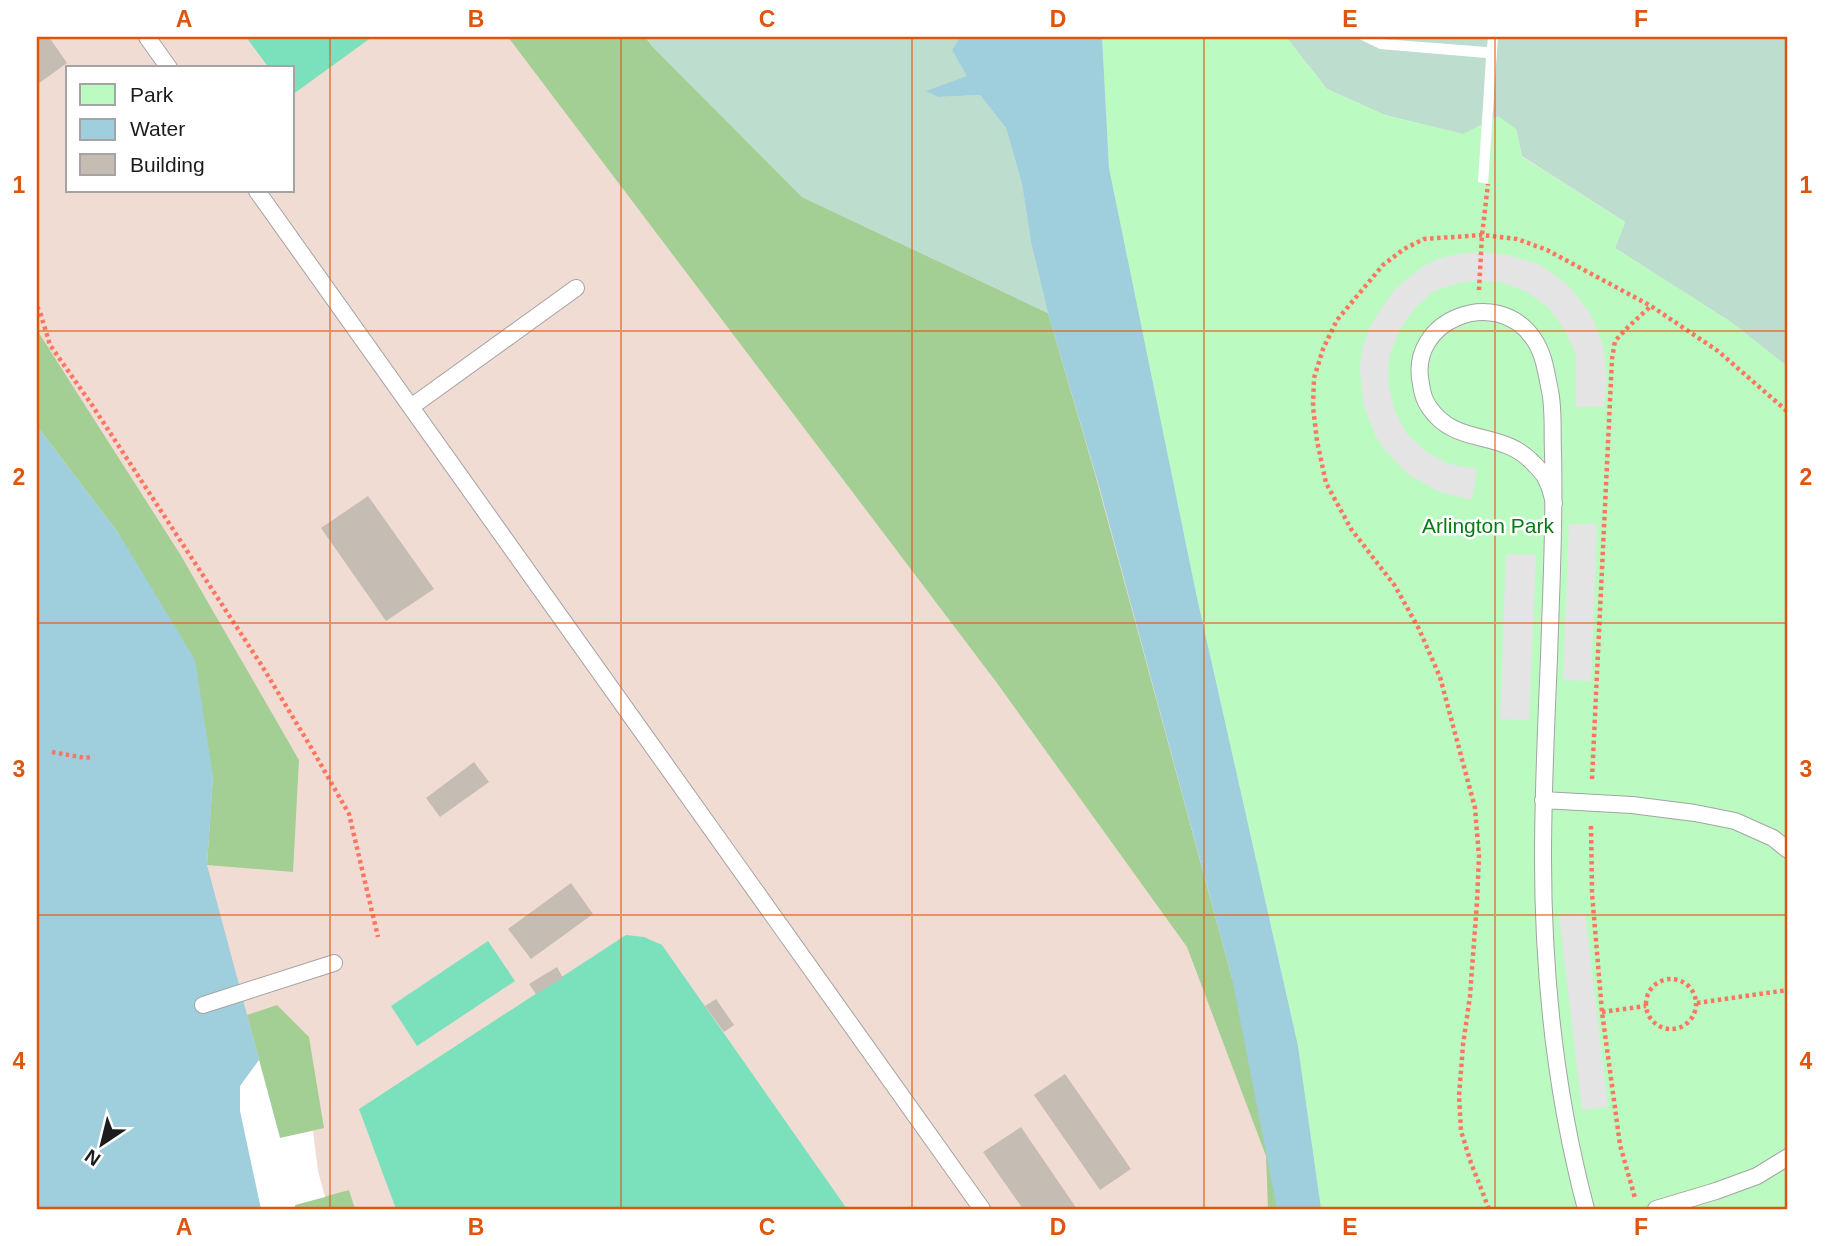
<svg xmlns="http://www.w3.org/2000/svg" width="1825" height="1246" font-family="Helvetica,sans-serif">
<style>
.military{fill:#f1dcd3;fill-rule:evenodd}
.forest{fill:#a4cf94}
.wetland{fill:#bdddcf}
.park{fill:#bbfbc1}
.pitch{fill:#7be0bc}
.parking{fill:#e4e4e4}
.water{fill:#9fcedd}
.pier{fill:#fff}
.building{fill:#c5bcb4}
.lines{fill:none;stroke-linecap:round;stroke-linejoin:round}
.service-casing{stroke:#a3a3a3;stroke-width:18}
.path{stroke:#fe7561;stroke-width:4.5;stroke-dasharray:3.5 3.5;stroke-linecap:butt}
.service{stroke:#fff;stroke-width:16}
.grid{fill:none;stroke:#de560d;stroke-width:2;stroke-opacity:0.55}
.labels{text-anchor:middle;dominant-baseline:central;stroke-width:5;stroke-linejoin:round;paint-order:stroke}
.park-label{font-size:21px;fill:#077c14;stroke:#fff}
.neatline{fill:none;stroke:#de560d;stroke-width:2.5}
.grid-label{font-size:23px;text-anchor:middle;font-weight:bold;fill:#de560d}
</style>
<rect width="100%" height="100%" fill="#eeeae1"/>
<path class="military" d="M37,37H960L952,50L968,76L927,91L938,97L1022,184L1031,242L1048,313L1099,486L1232,978L1277,1209H295L280,1138L247,1015L37,872L119,534L37,426ZM68,68H292V191H68Z"/>
<path class="forest" d="M508,37H645L652,46L802,197L1048,313L1095,474L1232,978L1265,1047L1286,1209H1268L1266,1156L1187,947L997,683Z
M37,330L180,554L299,760L293,872L207,865L213,776L119,534L37,426Z
M277,1005L309,1037L324,1128L280,1138L247,1015Z
M349,1190L355,1209H295L294,1205Z"/>
<path class="wetland" d="M645,37H960L952,50L968,76L927,91L938,97L980,95L1006,128L1022,184L1031,242L1048,313L802,197L652,46Z
M1286,37H1788V367L1731,322L1615,248L1625,222L1522,156L1516,129L1463,134L1385,115L1327,89Z"/>
<path class="park" d="M1102,37H1286L1327,89L1385,115L1463,134L1498,116L1516,129L1522,157L1625,222L1615,248L1731,322L1788,367V1209H1321L1298,1046L1196,593L1109,168Z"/>
<path class="pitch" d="M246,37H372L292,95V68H269Z
M626,935L644,937L662,945L847,1209H396L359,1109Z
M488,941L515,981L417,1046L391,1006Z"/>
<path class="parking" d="M1480,252L1508,255L1541,265L1569,286L1590,313L1603,345L1607,379L1604,407H1576V354L1565,330L1548,307L1525,291L1498,281L1462,282L1434,291L1414,309L1399,331L1389,357L1388,382L1394,409L1406,433L1425,451L1449,464L1477,469L1472,500L1440,492L1409,475L1385,450L1375,435L1363,403L1360,367L1362,349L1368,332L1376,316L1395,289L1422,267L1438,259L1457,254Z
M1569,524H1597L1591,681L1563,680Z
M1506,554L1536,555L1529,720L1500,719Z
M1585,913L1608,1107L1582,1110L1559,915Z"/>
<path class="water" d="M960,37H1102L1109,168L1196,593L1298,1046L1321,1209H1277L1232,978L1099,486L1048,313L1031,242L1022,184L1006,128L980,95L938,97L926,91L967,76L952,50Z
M37,426L119,534L195,660L213,776L207,865L280,1138L295,1209H37Z"/>
<path class="pier" d="M1355,37H1378L1383,39L1487,47L1488,37H1498L1488,184L1478,182L1486,58L1380,49Z
M259,1060L280,1138L313,1131L318,1171L325,1197L295,1205V1209H261L240,1111V1086Z"/>
<path class="building" d="M37,37H49L67,63L38,84L37,81Z
M368,496L434,589L386,621L321,528Z
M474,762L489,782L440,817L426,798Z
M571,883L593,914L531,959L508,929Z
M557,967L563,978L536,994L529,984Z
M716,999L734,1025L724,1032L705,1006Z
M1065,1074L1131,1169L1100,1190L1034,1095Z
M1021,1127L1077,1209H1023L983,1152Z"/>
<g class="lines">
<g class="service-casing">
<path id="service" d="M147,37L169,68
M257,191L982,1209
M411,407L576,288
M1554,503C1552,495 1550,486 1546,479C1544,474 1539,469 1535,465C1503,428 1456,448 1429,407C1424,400 1422,392 1421,384C1407,320 1496,285 1533,338C1544,353 1546,372 1550,391C1554,410 1552,432 1553,453C1555,521 1551,590 1549,658C1546,725 1543,791 1543,858C1543,975 1556,1096 1586,1209
M1543,800L1632,805L1695,813L1735,821L1773,838L1788,850
M203,1005L334,963
M1656,1209L1716,1191L1757,1176L1788,1157"/>
</g>
<path class="path" d="M1479,290L1482,235L1488,184
M37,307L40,312L50,345L92,405L262,666L312,749L349,814L378,937
M52,752L85,758L91,757
M1592,779L1612,359L1615,341L1629,326L1651,306
M1591,826L1592,893L1602,1012L1620,1145L1635,1198
M1646 1004a25 25 0 1 1 50 0a25 25 0 1 1-50 0Z
M1697,1003L1788,990
M1602,1012L1646,1006
M1489,1209L1471,1163L1461,1131L1459,1096L1463,1045L1470,996L1477,902L1479,856L1475,808L1440,677L1419,629L1395,586L1351,529L1326,483L1317,441L1313,407L1314,378L1323,349L1337,320L1383,265L1404,249L1424,239L1482,235L1517,239L1547,250L1651,306L1718,351L1788,412"/>
<use href="#service" class="service"/>
</g>
<path class="grid" d="M330,37V1209M621,37V1209M912,37V1209M1204,37V1209M1495,37V1209M37,331H1788M37,623H1788M37,915H1788"/>
<g class="labels">
<g class="park-label">
<text x="1488" y="525">Arlington Park</text>
</g>
</g>
<rect width="1825" height="1246" fill="none" stroke="#ffffff" stroke-width="77"/>
<rect x="66" y="66" width="228" height="126" fill="#ffffff" stroke="#a4a4a4" stroke-width="2"/>
<rect x="80" y="84" width="35" height="21" fill="#bbfbc1" stroke="#a4a4a4" stroke-width="2"/>
<text x="130" y="102" font-size="21" fill="#1c1c1c">Park</text>
<rect x="80" y="119" width="35" height="21" fill="#9fcedd" stroke="#a4a4a4" stroke-width="2"/>
<text x="130" y="136" font-size="21" fill="#1c1c1c">Water</text>
<rect x="80" y="154" width="35" height="21" fill="#c5bcb4" stroke="#a4a4a4" stroke-width="2"/>
<text x="130" y="172" font-size="21" fill="#1c1c1c">Building</text>
<g transform="translate(102 1144) rotate(215)" stroke="#ffffff" stroke-width="5" paint-order="stroke">
<path d="M0-5L12 26L0 18L-12 26Z" fill="#1c1c1c"/>
<text y="-10" font-size="19" font-weight="bold" text-anchor="middle" fill="#1c1c1c">N</text>
</g>
<rect x="38" y="38" width="1748" height="1170" class="neatline"/>
<g class="grid-label">
<text x="184" y="27">A</text>
<text x="476" y="27">B</text>
<text x="767" y="27">C</text>
<text x="1058" y="27">D</text>
<text x="1350" y="27">E</text>
<text x="1641" y="27">F</text>
<text x="19" y="193">1</text>
<text x="1806" y="193">1</text>
<text x="19" y="485">2</text>
<text x="1806" y="485">2</text>
<text x="19" y="777">3</text>
<text x="1806" y="777">3</text>
<text x="19" y="1069">4</text>
<text x="1806" y="1069">4</text>
<text x="184" y="1235">A</text>
<text x="476" y="1235">B</text>
<text x="767" y="1235">C</text>
<text x="1058" y="1235">D</text>
<text x="1350" y="1235">E</text>
<text x="1641" y="1235">F</text>
</g>
</svg>
